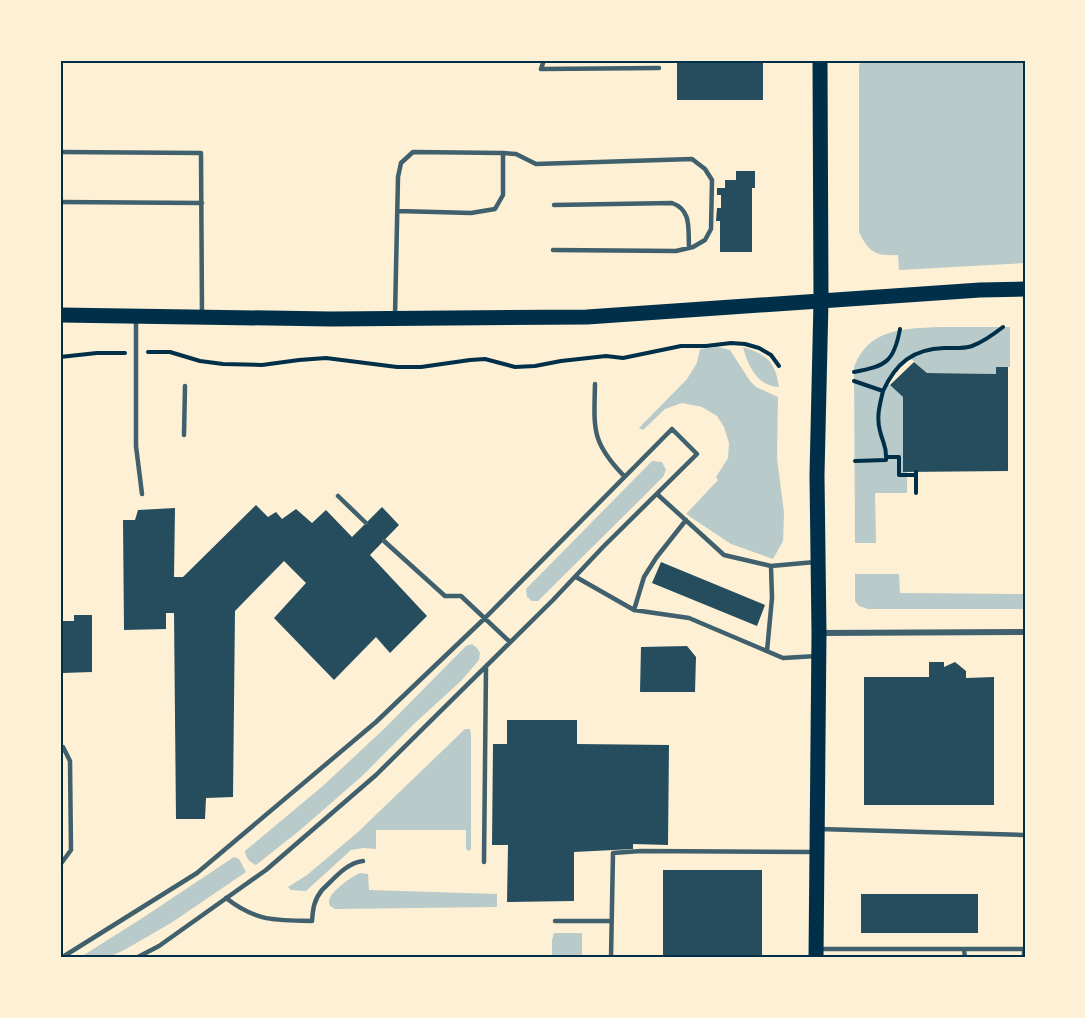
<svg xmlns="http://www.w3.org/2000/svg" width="1085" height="1018" font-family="'IBM Plex Sans',sans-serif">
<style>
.green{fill:#b9caca}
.building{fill:#264d5e}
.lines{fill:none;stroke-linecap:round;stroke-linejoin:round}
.path{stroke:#003049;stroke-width:4}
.service{stroke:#3f606c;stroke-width:4.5}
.minor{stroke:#3f606c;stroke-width:6}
.primary{stroke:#003049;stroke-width:15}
.neatline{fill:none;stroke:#003049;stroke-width:2}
</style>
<rect width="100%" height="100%" fill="#fdf0d5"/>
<path class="green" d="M861,60H1025V263L899,270L898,255C876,256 869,253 859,232V66Z
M939,327H1010V367H996V374L927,373L909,357L905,360L887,384L890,385L903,397V472H907V493H875L876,543H855L854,367C869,328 903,329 939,327Z
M718,347L730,350L750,381L756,387L778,397L777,458L784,513L783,541L773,559L731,544L686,514L718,480L716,477L728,458L729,443L724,427L717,416L702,407L682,403L665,409L643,430L639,428L687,379L697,363L700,349Z
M743,347C767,355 775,361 779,387C757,386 748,366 743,347Z
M652,461L662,462L666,470L663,477L538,601H532L527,597L526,589Z
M855,574H899L900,593L1025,594V609H868L859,606L855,601Z
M472,644L477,648L480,653L479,660L461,681L416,722L361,777L299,831L256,865C249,862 246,858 245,851L324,785L386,727L466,646Z
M465,729H470L471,735V849L469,851L466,849V830H376V849L364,848L351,850L306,891L291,890L288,887L307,875L358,832Z
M234,857L239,859L246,872L171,923L126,949L107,958H79L144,917Z
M360,873L368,874L369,890L497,894V907L335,909L330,906C329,902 328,901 331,896C335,889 352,876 360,873Z
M554,933H582V958H552V940Z"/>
<path class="building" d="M677,60H763V100H677Z
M736,171H755V188H752V252H720V221H716L717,208H721V195H717V188H725V180H736Z
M914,362L927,373L996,374V367H1008V471L903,472V397L890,385Z
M256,505L268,517L276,512L282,519L296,509L312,523L326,510L352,537L382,507L399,525L370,555L427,616L390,653L376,637L334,680L274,618L306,583L284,561L235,611L233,797L206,798L205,819H176L174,613H166V629L124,630L123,520H135L138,510L175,508L174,577H183Z
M661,562L765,605L757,626L652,583Z
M74,615H92V672L63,673V691H60V621H74Z
M687,646L696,657L695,692H640L641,647Z
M929,662H944V667L955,662L966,671V678L994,677V805H864V677H929Z
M507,720H577V744L669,745L668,845L633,844V849L574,852V901L507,902L508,845H492L493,744H507Z
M663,870H762V955H663Z
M861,894H978V933H861Z"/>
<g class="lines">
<path class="path" d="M148,352H170L200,361L223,364L262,365L299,360L326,358L397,367H421L470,360L485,359L515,367L535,366L561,361L606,356L623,358L681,346H706L731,343L745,344L759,348L771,355L779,366
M60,357L97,353H125
M854,372C886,366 894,362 900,329
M854,381L883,391C896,363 913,349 944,348C953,348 963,349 972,346C983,342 994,334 1003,327
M886,457H899V475H916V472
M855,461L886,460C887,446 883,444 880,431C876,417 880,404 883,391
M916,475V493"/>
<path class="service" d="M544,60L541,69L659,68
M60,152L201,153L202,315
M60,202L202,203
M554,205L672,203C692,210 688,229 689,248
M398,211L471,213L495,209L503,195V153
M395,316L398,177L401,163L413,152L503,153L516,154L536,164L692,159L705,169L712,180L711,229L705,240L693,247L676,251L553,250
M136,318V446L142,494
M595,384C594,429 591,442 624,476
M184,435L185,386
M657,494L724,555L771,566
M338,496L366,523
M384,541L445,596H461L510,642
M576,577L634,610L689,618L783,658L817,656
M634,610L644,577L656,558L686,520
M767,651L772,598L771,566L815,562
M60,747H63L70,761L71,850L60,865
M819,829L1023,835
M484,862L486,667
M226,898C257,922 275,920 312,921C313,908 314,900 322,890C334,879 346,863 363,861
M555,921H612
M818,949H1024V958
M964,949L965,958
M61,958L197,873L376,722L485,618L672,429L697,454L603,547L553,600L376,775L266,870L159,946L136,958
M611,958L613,853L641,851L814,852"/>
<path class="minor" d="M819,633L1025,632"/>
<path class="primary" d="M60,315L331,319L587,317L980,290L1025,289
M816,958L819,633L817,475L821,301L820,60"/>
</g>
<rect width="1085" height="1018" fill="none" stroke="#fdf0d5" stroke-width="123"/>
<rect x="62" y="62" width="962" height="894" class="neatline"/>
</svg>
